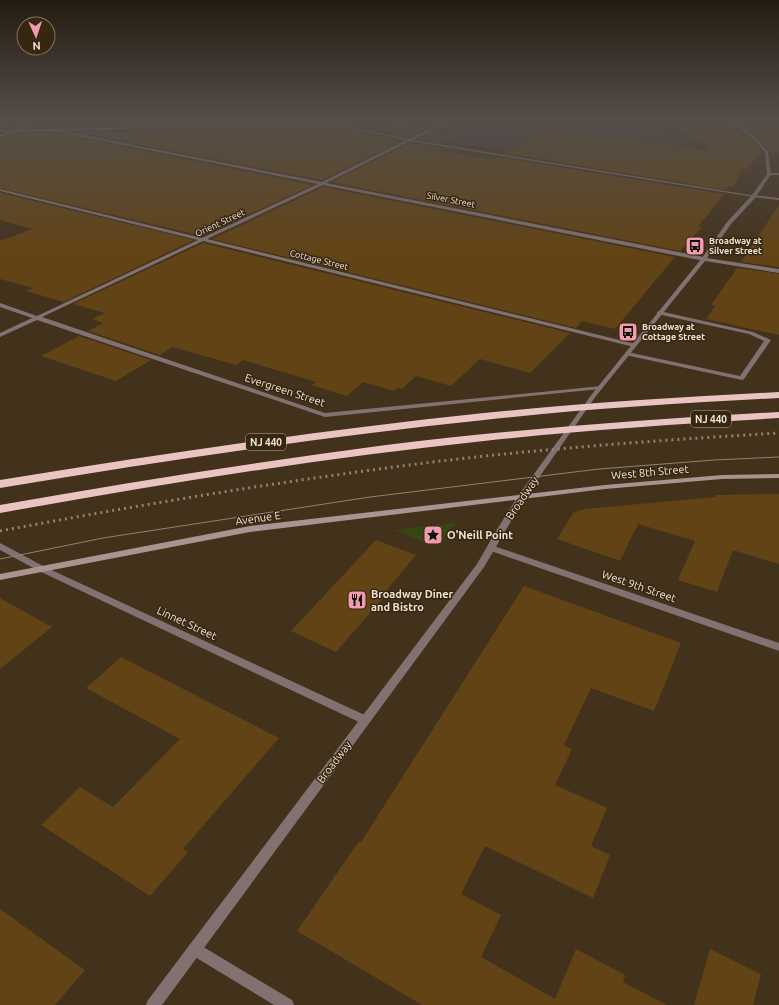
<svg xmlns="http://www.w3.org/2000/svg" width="779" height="1005" font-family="Ubuntu,sans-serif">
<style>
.education{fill:#4b3636}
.green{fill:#374714}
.building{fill:#624315}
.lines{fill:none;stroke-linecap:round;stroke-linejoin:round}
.service{fill:#817171;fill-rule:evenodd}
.minor{fill:#817171;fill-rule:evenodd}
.tertiary{fill:#817171;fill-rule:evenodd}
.secondary{fill:#ab9392;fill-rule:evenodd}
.motorway{fill:#eac4c3;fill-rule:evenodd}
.tram{stroke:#918371;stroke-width:1}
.rail{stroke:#918371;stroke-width:3;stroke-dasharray:2 4;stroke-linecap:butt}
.labels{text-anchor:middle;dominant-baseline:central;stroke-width:3;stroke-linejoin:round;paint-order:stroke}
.far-street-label{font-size:9px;fill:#efe4d7;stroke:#372711}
.far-poi-label{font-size:9px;font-weight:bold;fill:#efe4d7;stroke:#372711;text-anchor:start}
.shield{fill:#372711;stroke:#b8ab9c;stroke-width:1}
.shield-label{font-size:10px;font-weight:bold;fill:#efe4d7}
.street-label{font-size:11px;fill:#efe4d7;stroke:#372711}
.poi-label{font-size:11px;font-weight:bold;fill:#efe4d7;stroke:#372711;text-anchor:start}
</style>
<rect width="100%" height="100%" fill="#42311b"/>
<path class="education" d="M656,125L685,148L652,174L435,139L457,129Z"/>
<path class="green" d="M456,523L437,547L394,530Z"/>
<path class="building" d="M0,117H25L14,128H0Z
M32,117H441V120L22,128Z
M779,122V153L770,152L758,138L739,123Z
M730,123L754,142L763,152L747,169H742L733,187L730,186L727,190L504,153L547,128L710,151L675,124Z
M436,124L409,137L352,126Z
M330,126L401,141L322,180L75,132Z
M441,128V143L418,139Z
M53,132L313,185L202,236L0,188V138L17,133Z
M410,143L441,148V151L493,160L498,157L724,194L698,227H702L680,251L331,182Z
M323,187L675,257L615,329L582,321L576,328L212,239Z
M0,193L194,240L64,302L26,291L33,288L0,279V241L32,229L0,220Z
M779,205V267L741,262Z
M203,243L570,333L530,373L480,359L451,386L416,376L402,389L397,388L394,391L363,382L347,396L311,385L316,382L243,360L236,365L173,347L160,355L88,331L103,323L92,319L105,313L73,304Z
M737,268L779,274V335L706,319L715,306L711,305Z
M79,336L151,360L116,381L41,356Z
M779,494V564L733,550L717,592L678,580L695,541L638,524L620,561L557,539L573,513L584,509L715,497L716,495Z
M376,540L416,555L387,590L389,591L336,652L291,631Z
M524,586L681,643L654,711L591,688L564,745L572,749L555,785L607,808L591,846L610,855L593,898L485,846L461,894L501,915L481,957L555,999L576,949L625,975L623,982L667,1005H422L297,931L359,841L361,842Z
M0,598L52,627L0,669Z
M121,657L279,738L183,849L188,852L150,896L41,825L80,787L113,807L180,739L86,688Z
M0,909L85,970L55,1005H0Z
M710,949L761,974L753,1005H694Z"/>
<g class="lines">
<path class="service" d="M754,195L779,198V200L752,197V195Z
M659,311L753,332L771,340L744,379L742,380L625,355V353L627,352L740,376L764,341L749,334L657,314V312Z"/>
<path class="minor" d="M27,117H31L16,132L0,137V135L14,130Z
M504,117H506L509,122H507Z
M446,121L447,123L413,140L756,196L754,197L410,141L326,183L704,257L707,259L704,261L323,185L207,239L636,344L637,345L634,347L203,241L42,317L325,413L602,386V388L600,389L325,417L37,320L0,337V333L32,318L0,307V303L37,316L198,240L0,191V189L202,238L318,184L53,131L52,129L322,182L406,140L330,125L329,123L409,139Z
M768,173H779V175H769Z
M0,543L45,567L369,717L370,720L369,723L365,724L361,723L39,571L0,550Z
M491,545L779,643V651L488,550L487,548L488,546Z
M195,942L292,1000L294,1005H274L190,954L188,949L190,944Z"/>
<path class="tertiary" d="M672,117H705L0,132V130Z
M725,117H729L757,139L768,151L771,174L756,197L731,224L707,258L779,269V273L705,261L596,396L526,496L484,567L162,1005H146L148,1000L477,564L496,531L518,496L592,394L702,258L727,222L752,195L767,174L765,152L755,141Z"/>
<path class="secondary" d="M779,474V478L722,479L605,489L250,532L0,580V574L250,526L605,485L722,475Z"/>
<path class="motorway" d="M779,392V398C681,403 582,409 484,420C322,437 161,461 0,488V480C161,454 322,430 484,413C582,403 681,397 779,392Z
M779,412V418C680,424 582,430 484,441C322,458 161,484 0,513V505C128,482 257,462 386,445C517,429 648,419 779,412Z"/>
<path class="tram" d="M0,559L103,538L370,497L599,469L714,460L779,457"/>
<path class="rail" d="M0,531C144,504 288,480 433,462C548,448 663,440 779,433"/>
</g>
<linearGradient id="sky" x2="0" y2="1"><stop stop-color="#241b0f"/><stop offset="0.46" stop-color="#544e4a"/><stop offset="1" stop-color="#544e4a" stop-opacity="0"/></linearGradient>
<rect width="779" height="257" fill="url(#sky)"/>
<defs>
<g id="bus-square" transform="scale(1)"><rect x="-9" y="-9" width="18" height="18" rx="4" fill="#f29aae" stroke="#372711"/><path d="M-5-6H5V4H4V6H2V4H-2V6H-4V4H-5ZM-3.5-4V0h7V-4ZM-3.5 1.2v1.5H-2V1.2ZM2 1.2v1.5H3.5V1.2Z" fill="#111"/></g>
<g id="sight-square" transform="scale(1)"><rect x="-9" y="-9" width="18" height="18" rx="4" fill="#f29aae" stroke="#372711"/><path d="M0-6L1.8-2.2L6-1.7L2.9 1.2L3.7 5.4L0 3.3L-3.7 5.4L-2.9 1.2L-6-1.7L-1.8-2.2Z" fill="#111"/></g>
<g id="restaurant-square" transform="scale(1)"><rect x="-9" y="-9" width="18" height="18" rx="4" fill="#f29aae" stroke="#372711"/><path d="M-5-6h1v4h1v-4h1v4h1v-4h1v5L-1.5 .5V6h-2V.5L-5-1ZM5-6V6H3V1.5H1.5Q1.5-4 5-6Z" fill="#111"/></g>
</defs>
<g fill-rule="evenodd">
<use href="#bus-square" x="695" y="246"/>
<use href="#bus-square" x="628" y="332"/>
<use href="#sight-square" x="433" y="535"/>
<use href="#restaurant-square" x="357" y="600"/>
</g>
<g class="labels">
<g class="far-street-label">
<text transform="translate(451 200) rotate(11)">Silver Street</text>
<text transform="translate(220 223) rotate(-25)">Orient Street</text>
<text transform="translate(319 260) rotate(14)">Cottage Street</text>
</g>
<g class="far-poi-label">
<text x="709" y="241">Broadway at<tspan x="709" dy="10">Silver Street</tspan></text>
<text x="642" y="327">Broadway at<tspan x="642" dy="10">Cottage Street</tspan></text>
</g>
<g class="shield">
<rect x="691" y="411" width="40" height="16" rx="3"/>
<rect x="246" y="434" width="40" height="16" rx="3"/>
</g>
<g class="shield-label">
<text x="711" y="419">NJ 440</text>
<text x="266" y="442">NJ 440</text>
</g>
<g class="street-label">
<text transform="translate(285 390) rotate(18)">Evergreen Street</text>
<text transform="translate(650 472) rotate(-5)">West 8th Street</text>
<text transform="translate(522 498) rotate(-56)">Broadway</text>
<text transform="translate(258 518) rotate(-8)">Avenue E</text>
<text transform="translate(639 586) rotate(19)">West 9th Street</text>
<text transform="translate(187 623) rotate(25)">Linnet Street</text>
<text transform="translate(334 762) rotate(-53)">Broadway</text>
</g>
<g class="poi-label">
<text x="447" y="535">O'Neill Point</text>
<text x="371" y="594">Broadway Diner<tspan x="371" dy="13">and Bistro</tspan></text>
</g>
</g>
<g transform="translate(36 36) rotate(177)"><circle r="19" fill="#372711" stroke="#817360"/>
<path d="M0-3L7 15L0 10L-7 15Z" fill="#f29aae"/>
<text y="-6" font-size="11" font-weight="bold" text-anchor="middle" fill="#efe4d7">N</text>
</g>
</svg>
